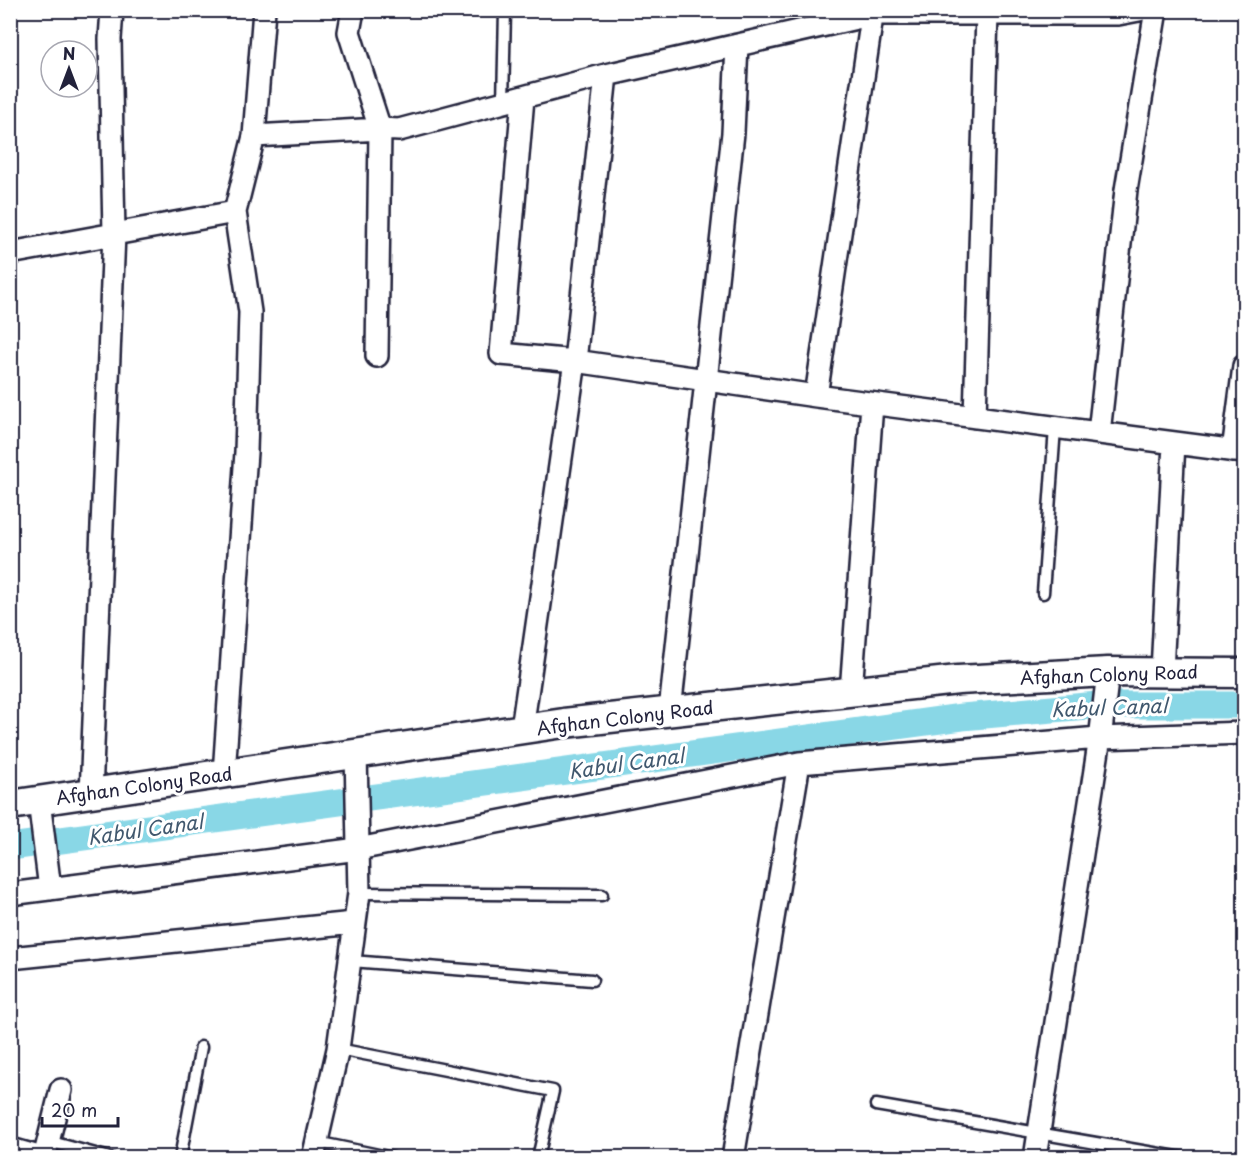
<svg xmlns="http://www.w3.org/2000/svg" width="1255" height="1168" font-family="'Playpen Sans',sans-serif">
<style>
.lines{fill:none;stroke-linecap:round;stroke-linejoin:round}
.canal{stroke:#89d7e6;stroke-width:27}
.service-casing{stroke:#22223b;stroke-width:15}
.minor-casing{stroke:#22223b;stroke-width:26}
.secondary-casing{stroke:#22223b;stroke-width:33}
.service{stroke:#fff;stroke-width:10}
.minor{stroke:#fff;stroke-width:21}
.secondary{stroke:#fff;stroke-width:28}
.labels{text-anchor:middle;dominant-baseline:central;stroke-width:6;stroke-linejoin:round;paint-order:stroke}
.street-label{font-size:18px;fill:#22223b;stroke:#fff}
.water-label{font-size:20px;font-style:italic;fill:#41586e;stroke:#fff}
</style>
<rect width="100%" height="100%" fill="#fff"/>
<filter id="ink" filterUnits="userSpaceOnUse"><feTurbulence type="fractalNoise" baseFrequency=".0167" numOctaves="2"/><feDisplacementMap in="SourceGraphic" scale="12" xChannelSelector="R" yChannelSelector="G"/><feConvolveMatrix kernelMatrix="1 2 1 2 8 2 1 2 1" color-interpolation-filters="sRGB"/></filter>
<g filter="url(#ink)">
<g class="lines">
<path class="canal" d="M10,847L962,717L1098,705H1244"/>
<g class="service-casing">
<path id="service" d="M503,103L505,10
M1043,593L1055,428
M359,893L602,895
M351,961L592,980
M338,1049L553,1091L538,1158
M876,1105L1183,1158
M48,1141L110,1158
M316,1142L393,1158
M10,1143L45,1153
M180,1158L201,1047"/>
</g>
<g class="minor-casing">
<path id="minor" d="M353,10L349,32L380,129L377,356
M523,98L501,354L575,361L606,75
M254,136L380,129L399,130L606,75L874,14H1118L1139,10
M10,253L235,212
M816,396L873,10
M975,417L987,14
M1099,433L1126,190L1156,10
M1233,451L1244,366
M1162,671L1174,443
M851,692L872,404
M670,711L733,133L737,45
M522,729L575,361L816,396L1244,452
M224,774L246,452L250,312L235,212L254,136L264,10
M91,794L114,234L110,39L112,10
M39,801L50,889
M10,894L358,849L799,763L1099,738L1244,733
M10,958L354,923
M44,1158L61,1090
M313,1158L338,1049L359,893L356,753
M733,1158L799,763
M1035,1158L1101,731L1108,672"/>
</g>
<g class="secondary-casing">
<path id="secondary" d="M10,805L564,723L958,680L1108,672L1244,673"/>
</g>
<use href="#service" class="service"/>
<use href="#minor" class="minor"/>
<use href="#secondary" class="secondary"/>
</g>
</g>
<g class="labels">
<g class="street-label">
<text transform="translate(1109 674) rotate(-2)">Afghan Colony Road</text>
<text transform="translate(625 717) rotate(-7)">Afghan Colony Road</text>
<text transform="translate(144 785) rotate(-8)">Afghan Colony Road</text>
</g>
<g class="water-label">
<text transform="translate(1109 707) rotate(-2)">Kabul Canal</text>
<text transform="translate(626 763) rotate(-8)">Kabul Canal</text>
<text transform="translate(145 829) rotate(-8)">Kabul Canal</text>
</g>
</g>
<rect width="1255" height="1168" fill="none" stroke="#fff" stroke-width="36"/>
<rect x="18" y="18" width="1219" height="1132" fill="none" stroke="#22223b" stroke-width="2" filter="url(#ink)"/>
<g transform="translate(69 69)"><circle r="28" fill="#ffffff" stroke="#a7a7b1" stroke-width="1.5"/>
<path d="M0-4.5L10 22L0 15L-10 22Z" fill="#22223b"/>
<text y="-9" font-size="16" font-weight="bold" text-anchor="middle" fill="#22223b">N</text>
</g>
<path d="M42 1117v9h76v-9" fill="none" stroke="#22223b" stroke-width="3"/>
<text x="51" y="1117" font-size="18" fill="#22223b" stroke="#ffffff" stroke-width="4.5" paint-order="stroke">20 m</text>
</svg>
